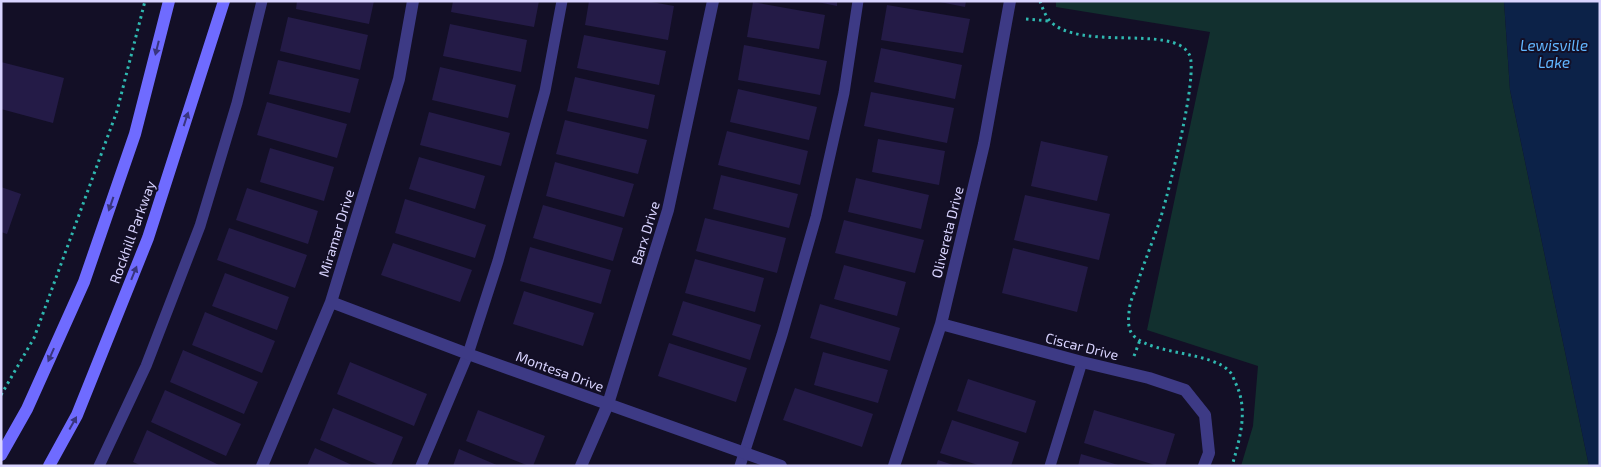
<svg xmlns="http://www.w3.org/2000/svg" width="1601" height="467" font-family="'Exo 2',sans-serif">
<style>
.green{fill:#12302f}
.water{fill:#0c2248}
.building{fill:#241b47}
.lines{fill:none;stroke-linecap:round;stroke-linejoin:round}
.path{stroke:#2fb8b0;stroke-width:3;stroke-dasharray:2.5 4;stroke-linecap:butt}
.lane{stroke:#3d3a85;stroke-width:11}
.street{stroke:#3d3a85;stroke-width:12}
.secondary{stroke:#6f6bff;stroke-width:12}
.oneway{fill:#38347d}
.labels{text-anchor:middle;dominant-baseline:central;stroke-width:4;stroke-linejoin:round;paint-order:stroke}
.street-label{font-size:14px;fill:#d9d4ff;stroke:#130f26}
.water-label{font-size:15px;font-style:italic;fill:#62b6ff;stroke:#130f26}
</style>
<rect width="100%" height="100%" fill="#130f26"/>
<path class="green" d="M1056,1H1504L1510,90L1589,466H1241L1253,426L1258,366L1147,330L1210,32L1056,7Z"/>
<path class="water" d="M1504,1H1600V466H1589L1510,90Z"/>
<path class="building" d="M297,1H374L369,24L296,9Z
M453,1H539L534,27L451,12Z
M589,1H646L674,6L668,40L585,25Z
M813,1H837V6Z
M935,1H966L965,7Z
M753,2L825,15L819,49L747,37Z
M887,5L970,19L963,53L881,40Z
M288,17L368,35L360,70L280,51Z
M450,24L527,40L521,72L443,56Z
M584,35L666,51L659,85L577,68Z
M744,45L827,61L820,95L738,80Z
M881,48L962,65L955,99L874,82Z
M278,60L359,79L350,113L269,94Z
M1,62L64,78L53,123L1,109Z
M440,67L516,85L508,118L432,100Z
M575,77L655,95L648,129L567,111Z
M738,89L817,107L809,140L730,122Z
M871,92L954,108L947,143L864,126Z
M267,102L347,124L337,158L257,135Z
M429,112L510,133L501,166L420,145Z
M565,120L647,140L638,174L556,154Z
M727,131L808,151L800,185L718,165Z
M878,139L945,151L939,185L872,172Z
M1041,141L1108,156L1097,201L1031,186Z
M270,148L334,167L324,201L260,182Z
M419,157L485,176L475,209L409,189Z
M555,162L634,184L624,217L546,196Z
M721,175L798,194L789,228L713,209Z
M856,178L929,195L921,229L848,212Z
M1,187L21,194L7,234L1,232Z
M247,188L318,211L308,244L236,220Z
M1025,195L1110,214L1099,260L1014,240Z
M405,199L486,225L475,258L395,233Z
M543,205L623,228L613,261L533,238Z
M705,218L786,238L777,273L696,251Z
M844,220L924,240L915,273L835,253Z
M229,228L307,255L295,288L217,260Z
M393,243L472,270L460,302L381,275Z
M530,247L611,270L601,304L520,281Z
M1013,248L1088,267L1077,312L1002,293Z
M695,259L764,278L755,312L685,293Z
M844,265L906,282L897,316L834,299Z
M225,273L289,297L277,330L212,306Z
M524,291L594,313L583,346L513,324Z
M683,301L761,325L750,360L672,335Z
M820,304L900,328L890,361L810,338Z
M205,312L275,341L262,373L192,345Z
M669,343L747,368L736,402L658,376Z
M183,350L258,382L244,414L170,382Z
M823,352L888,370L878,403L814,385Z
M350,362L427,394L414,426L337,394Z
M968,379L1036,401L1026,433L957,411Z
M795,388L873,414L862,447L783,420Z
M165,390L241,424L226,456L151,422Z
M333,408L403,437L391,466H381L320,440Z
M478,410L545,436L533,466H529L466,441Z
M1094,410L1175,434L1165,466H1158L1084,443Z
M952,420L1019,442L1011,466H981L940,453Z
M147,430L221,466H142L133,462Z
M315,448L354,466H307Z
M459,449L499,466H453Z
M1081,454L1118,465V466H1078Z
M938,460L953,465V466H936Z"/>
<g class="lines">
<path class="path" d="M1040,1C1042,7 1046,17 1050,21C1080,52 1173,24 1189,54C1200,72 1167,199 1159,223C1151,246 1142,268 1135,291C1132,298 1129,305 1129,313C1128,321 1128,332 1135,337C1156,355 1213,352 1230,372C1232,374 1234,379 1235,382C1249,409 1240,438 1232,466
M1026,19L1049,21
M1134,356L1140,340
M1,395L34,338L117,111L145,1"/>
<path class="lane" d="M99,466L146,366L200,226L237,103L262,1
M421,466L468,354L498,261L545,91L562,1
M740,466L782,335L816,217L844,93L858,1
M1050,466L1082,362"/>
<path class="street" d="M331,302L468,354L781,466
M941,324L1082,362L1149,378L1185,390L1205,415L1209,453L1204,466
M262,466L331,302L399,79L413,1
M581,466L608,404L668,210L713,1
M894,466L941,324L984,144L1010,1"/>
<path class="secondary" d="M1,455L27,409L84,282L135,134L169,1
M49,466L77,415L148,238L224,1"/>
</g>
<defs><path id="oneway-solid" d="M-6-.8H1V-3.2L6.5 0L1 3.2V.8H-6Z" transform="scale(1.25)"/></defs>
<g class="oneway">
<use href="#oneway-solid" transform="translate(157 48) rotate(104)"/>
<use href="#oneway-solid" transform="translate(186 119) rotate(-72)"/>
<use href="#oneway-solid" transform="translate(111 204) rotate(109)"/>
<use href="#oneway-solid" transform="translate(134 273) rotate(-68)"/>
<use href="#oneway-solid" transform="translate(51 355) rotate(114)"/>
<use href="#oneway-solid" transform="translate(73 423) rotate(-61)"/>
</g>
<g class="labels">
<g class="street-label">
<text transform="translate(132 232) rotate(-70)">Rockhill Parkway</text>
<text transform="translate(947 232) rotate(-76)">Olivereta Drive</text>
<text transform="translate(336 233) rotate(-73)">Miramar Drive</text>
<text transform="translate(645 233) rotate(-73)">Barx Drive</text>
<text transform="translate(1082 346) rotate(14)">Ciscar Drive</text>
<text transform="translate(560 371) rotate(20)">Montesa Drive</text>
</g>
<g class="water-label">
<text x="1554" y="45">Lewisville<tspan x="1554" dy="17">Lake</tspan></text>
</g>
</g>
<rect width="1601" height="467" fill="none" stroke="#d9d4ff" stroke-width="5"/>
</svg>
